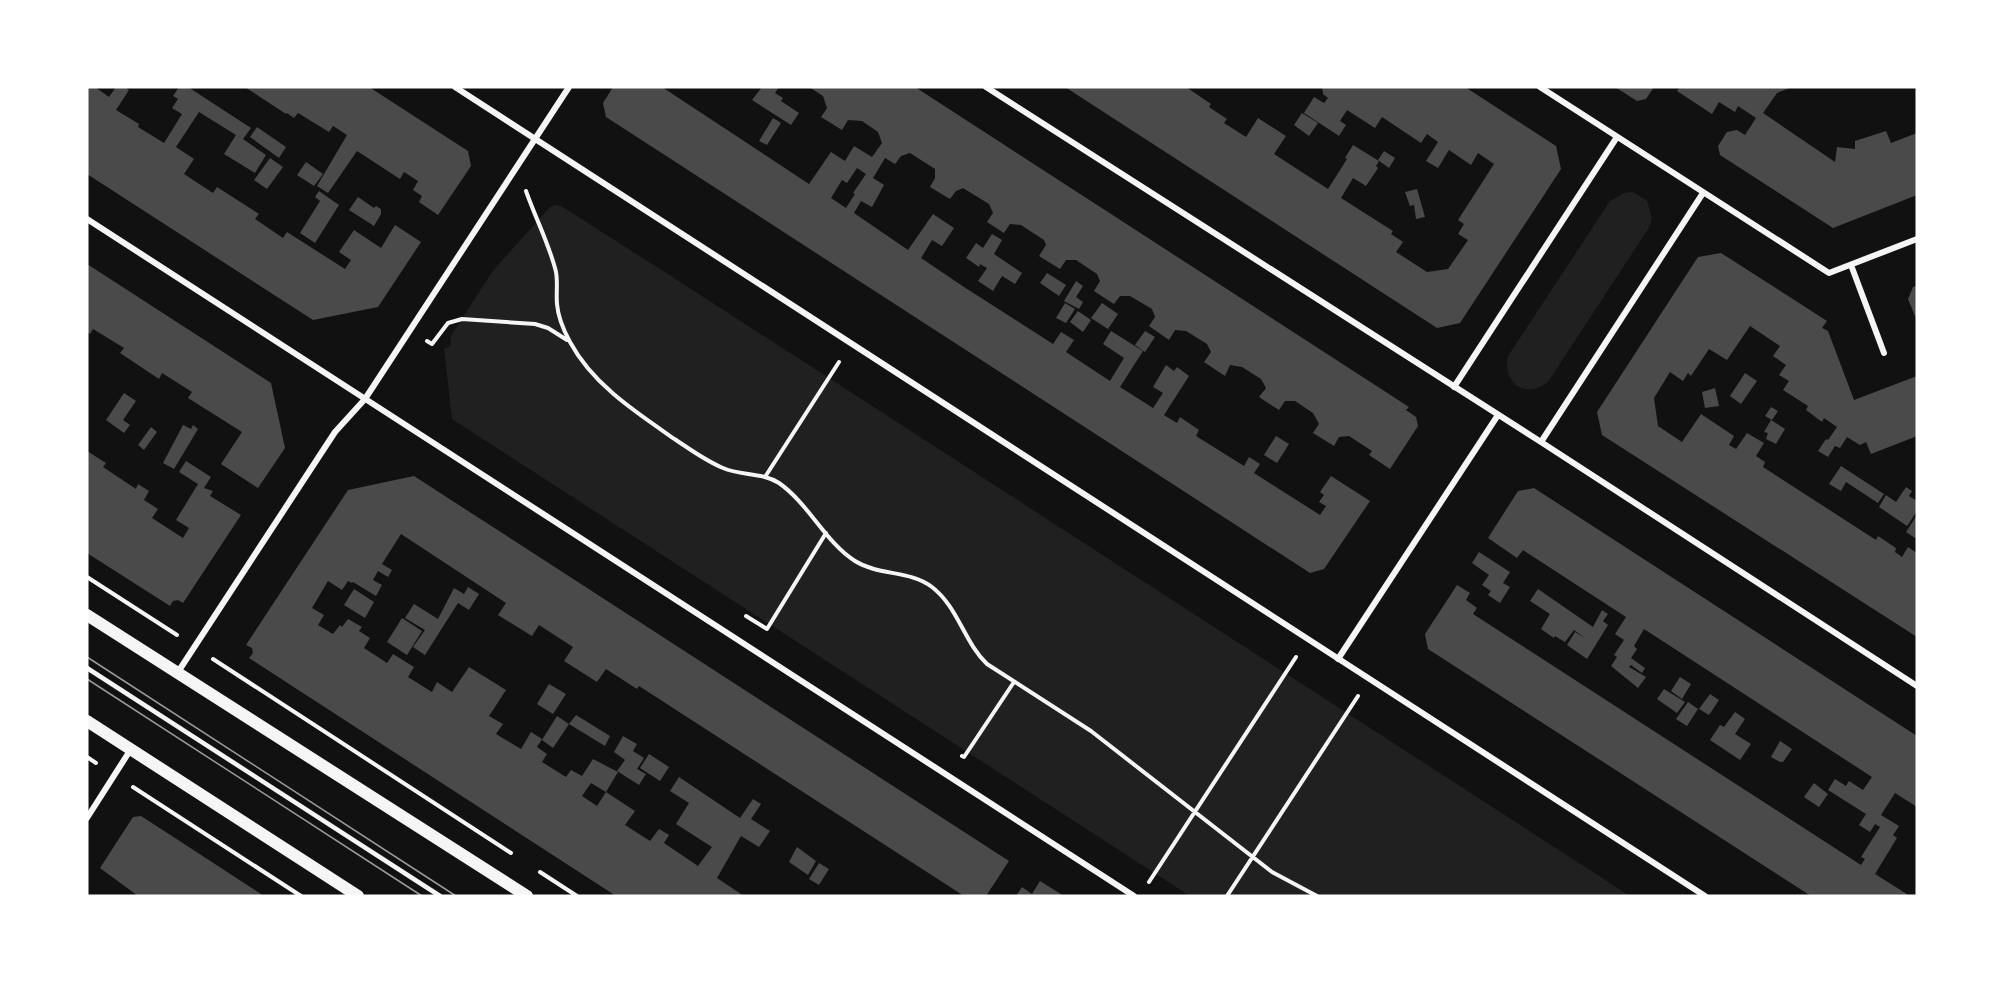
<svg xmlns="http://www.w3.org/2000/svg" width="2004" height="983" font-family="Cabin,sans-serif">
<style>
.green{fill:#202020}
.building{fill:#4a4a4a;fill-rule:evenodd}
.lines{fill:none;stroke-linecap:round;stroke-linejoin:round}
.path{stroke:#f5f5f5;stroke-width:4}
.service{stroke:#f5f5f5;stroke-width:4.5}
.minor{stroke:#f5f5f5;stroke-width:6}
.secondary{stroke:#f5f5f5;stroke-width:12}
.tram{stroke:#9a9a9a;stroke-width:1.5}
</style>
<rect width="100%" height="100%" fill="#111"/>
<path class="green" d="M1633,192L1647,201L1652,218L1650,226L1548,382C1526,400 1502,383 1508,356L1610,201L1624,193Z
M555,205L561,206L671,276L1630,896H1190L452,419L444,348L450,347L451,336L492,272L549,208Z"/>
<path class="building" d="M87,87H95L109,97L116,87H128L127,89L129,90L116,110L139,124L138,127L164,143L182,114L172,108L178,99L173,96L179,87H188L251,128L243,139L266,155L255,173L224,154L236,135L199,112L176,147L194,159L184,174L213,193L217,187L259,214L255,219L283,238L287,232L345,269L351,260L339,252L354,230L381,248L395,225L421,242L378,307L313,320L87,174Z
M245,87H369L468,151L471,166L438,215L419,202L422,196L413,190L418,181L404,172L400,179L357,151L328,193L317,186L347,135L333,126L329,132L298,113L294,118L287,113L286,114Z
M613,87H662L809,184L831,152L845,161L854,146L872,157L882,143L878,132L862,121L848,120L842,130L821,117L827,108L823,96L809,87H915L1409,407L1406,410L1416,417L1418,426L1390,469L1369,455L1372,451L1349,436L1339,437L1334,446L1313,433L1319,424L1313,413L1295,401H1285L1279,410L1268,403L1259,397L1266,388L1261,379L1242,367L1230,365L1225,376L1204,362L1211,352L1207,344L1186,331L1175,330L1169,340L1149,326L1155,317L1152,309L1130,296H1120L1114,304L1103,297L1094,291L1100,281L1097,274L1076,260H1066L1060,269L1039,256L1046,245L1044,240L1021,225L1010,224L1004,233L987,222L993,213L989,204L963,188L956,191L950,199L930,187L935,178V169L910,153L901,156L895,164L885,158L873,178L884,185L872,207L861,201L854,213L908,250L933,214L954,228L942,246L932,240L921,258L964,287L1053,344L1061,332L1074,340L1066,352L1110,381L1124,358L1103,344L1111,331L1143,351L1120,387L1153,408L1163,393L1153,387L1166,365L1174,371L1177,367L1189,376L1164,415L1177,423L1180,417L1199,430L1196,436L1244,466L1249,457L1260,464L1254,473L1320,515L1326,506L1319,502L1324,495L1320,492L1331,476L1370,501L1324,569L1310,573L606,117L603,103ZM857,168L866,174L853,193L855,194L846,208L831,198L842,180L847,183Z
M762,87H779L775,93L783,98L781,101L799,113L791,125L752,100Z
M1065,87H1186L1211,104L1209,107L1227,119L1224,123L1246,137L1258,118L1286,136L1274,154L1328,189L1347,159L1345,158L1353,145L1379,161L1376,166L1378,168L1366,186L1353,178L1341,198L1393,231L1391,234L1403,242L1396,252L1427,272L1448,269L1468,240L1458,234L1464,224L1458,220L1494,164L1478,153L1471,165L1449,150L1438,168L1426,161L1438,142L1427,134L1421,143L1382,117L1375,128L1347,110L1340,121L1346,125L1339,136L1304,113L1314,97L1324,103L1328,98L1323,94L1322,87H1465L1556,146L1561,169L1460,323L1437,328Z
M1615,87H1654L1646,99L1637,101Z
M1680,87H1792L1777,93L1763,113L1835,162L1837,147L1855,149V141L1886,131L1891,143L1917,133V195L1833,228L1720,155L1718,146L1727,132L1737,130L1745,135L1756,118L1738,106L1735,112L1719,102L1712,114L1677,91Z
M1302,113L1318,123L1309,136L1294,125Z
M773,118L781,123L767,145L759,141Z
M257,127L286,147L279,158L250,137Z
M1384,151L1395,158L1389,168L1378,160Z
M270,158L283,167L267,189L254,180Z
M306,162L323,174L314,186L297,175Z
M1417,189L1425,217L1416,219L1414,205L1410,206L1405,192Z
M319,191L339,205L315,243L300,233L320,201L315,197Z
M358,197L374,208L376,206L381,209V214L374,226L349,210Z
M992,234L1002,240L994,254L1022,273L1015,284L1002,276L993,291L978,281L987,268L980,264L979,267L966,258L976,243L983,248Z
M1721,253L1827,321L1822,328L1828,331L1854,400L1917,376V436L1871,454L1866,442L1860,445L1847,437L1840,448L1835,446L1828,457L1818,451L1826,439L1828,440L1837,427L1824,418L1822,422L1806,410L1808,406L1783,390L1789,381L1779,375L1786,365L1773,356L1780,346L1750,326L1727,360L1709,349L1691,376L1688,373L1683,381L1670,372L1654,398L1658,426L1682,442L1701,414L1734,436L1729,445L1736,449L1747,433L1764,443L1756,456L1765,462L1763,467L1876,540L1878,536L1896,548L1895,552L1902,557L1908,547L1917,553V637L1602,435L1597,412L1681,283L1698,257Z
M87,264L271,383L285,448L258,488L221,464L242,432L188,398L192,392L162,373L159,379L120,353L124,348L93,329L90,334L87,332Z
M1047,273L1066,285L1059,296L1040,283Z
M1076,281L1083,286L1076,297L1083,302L1079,309L1064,301Z
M1917,286V321L1908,299L1913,287Z
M1065,303L1075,309L1066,323L1056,318Z
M1102,303L1118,314L1108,329L1091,318Z
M1078,311L1091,320L1083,332L1070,322Z
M1145,331L1155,337L1145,352L1135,345Z
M1745,373L1757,381L1741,404L1730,396Z
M1715,388L1719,406L1705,408L1702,392Z
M124,393L136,401L123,420L130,425L124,433L106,420Z
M1771,407L1778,411L1772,420L1765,416Z
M1771,420L1785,429L1776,444L1766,439L1768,433L1764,432Z
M183,425L191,429L193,425L198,429L174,469L163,463Z
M151,427L157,432L144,450L138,445Z
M1276,436L1289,444L1277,463L1264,455Z
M87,451L106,463L103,467L136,489L138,484L149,491L144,500L158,509L152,518L183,538L189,528L176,520L198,484L179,472L186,461L211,477L204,488L213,491L210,496L241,515L183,603L178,600L173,601L170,606L87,553Z
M1841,466L1884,494L1878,503L1846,482L1841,491L1829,484Z
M414,476L1009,861L986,896H964L639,686L637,689L606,669L597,682L564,661L573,647L539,625L532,636L498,615L506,603L401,534L382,564L392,570L388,577L378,571L373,580L382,585L376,596L353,582L352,583L348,581L342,590L328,581L312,608L324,615L318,625L333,634L340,625L342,627L348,619L362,627L359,631L370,638L364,648L387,663L393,654L414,667L408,677L432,692L437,682L452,692L469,667L506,690L489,716L503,724L496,734L521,749L531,732L542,739L537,747L547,754L542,762L566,777L571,770L582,776L593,759L618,772L606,792L591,783L582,796L597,806L606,792L635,811L625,825L650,841L659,829L669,835L664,843L698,866L712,847L676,824L689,803L670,791L679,777L740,818L753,799L761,804L751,819L770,831L759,847L741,836L717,878L744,896H616L249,658L253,653L252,648L246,645L348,490Z
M1906,487L1912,491L1909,496L1917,501V511L1907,526L1879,507L1886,495L1896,502Z
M1534,488L1917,736V807L1895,793L1881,815L1899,826L1893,835L1897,838L1875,874L1910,896H1811L1428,649L1425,634L1457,585L1470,593L1466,600L1477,608L1473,614L1861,865L1865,859L1861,857L1880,827L1875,824L1870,832L1859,825L1866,814L1828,790L1835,779L1846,786L1849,781L1863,790L1872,777L1644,629L1634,646L1637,649L1631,658L1645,668L1642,673L1631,665L1629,667L1646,677L1638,688L1611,666L1617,657L1614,655L1624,640L1615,634L1626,617L1523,550L1517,558L1488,538L1518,491Z
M1917,515V536L1915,538L1906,532Z
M1479,552L1510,572L1503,583L1510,587L1500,603L1488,595L1491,591L1482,585L1489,575L1472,563Z
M468,587L479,594L469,610L458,603L425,655L413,647L425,630L405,618L414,604L438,619L454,588L464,594Z
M354,589L374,602L365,618L344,605Z
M1538,589L1593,627L1602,610L1608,614L1603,621L1608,625L1587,659L1567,645L1575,632L1585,638L1574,630L1565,642L1555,636L1554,638L1541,629L1550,614L1530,601Z
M402,618L422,631L407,655L387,642Z
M1680,677L1691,684L1682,699L1671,691Z
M549,684L566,694L553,714L537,704Z
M1664,689L1685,702L1677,713L1657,699Z
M1710,694L1719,700L1709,715L1699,709Z
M1688,702L1698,709L1687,726L1676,719Z
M1735,712L1745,719L1735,734L1751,744L1740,760L1710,740L1720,725L1724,727Z
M576,715L610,736L605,746L569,724L553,748L542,740L557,716L569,724Z
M623,736L637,744L633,751L644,758L637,769L646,774L639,785L617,771L625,760L614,752Z
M1780,741L1792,749L1783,762H1780L1771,757Z
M649,754L669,767L660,781L640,768Z
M1814,783L1828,794L1819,807L1804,797Z
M141,816L175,838L264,896H138L100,868L133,817Z
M797,847L816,861L808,875L789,862Z
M819,863L829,869L819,885L809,879Z
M1040,881L1064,896H1016L1022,887L1032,894Z"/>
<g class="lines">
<path class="path" d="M526,191C535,217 550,246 556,272C558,283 556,293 557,304C558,317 564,331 570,342C593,385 637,413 676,440C691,450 706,461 723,468C741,476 762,472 779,483C809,504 825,542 855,561C879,576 910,570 932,587C958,607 964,642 987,664L1091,731L1272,872L1317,896
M427,341L432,344L448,323L462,319L535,324L548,328L567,340
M765,477L839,362
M87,577L177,635
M746,616L767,629L826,533
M213,659L511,853
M962,756L964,757L1014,682
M87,757L96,763
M133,787L301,896
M540,872L577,896
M1149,882L1296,657
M1227,896L1358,696"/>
<path class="service" d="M87,668L440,896"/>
<path class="minor" d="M455,87L1705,896
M986,87L1541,442L1917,686
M1540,87L1829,273L1917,239
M87,219L1134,896
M1851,265L1884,353
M1454,387L1617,137
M1541,442L1703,193
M1338,659L1498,415
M178,672L335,432L365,399L569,87
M87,818L131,749"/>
<path class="secondary" d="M87,615L527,896
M87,721L358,896"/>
<path class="tram" d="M87,657L456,896
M87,679L422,896"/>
</g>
<rect width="2004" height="983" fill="none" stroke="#ffffff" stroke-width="177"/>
</svg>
